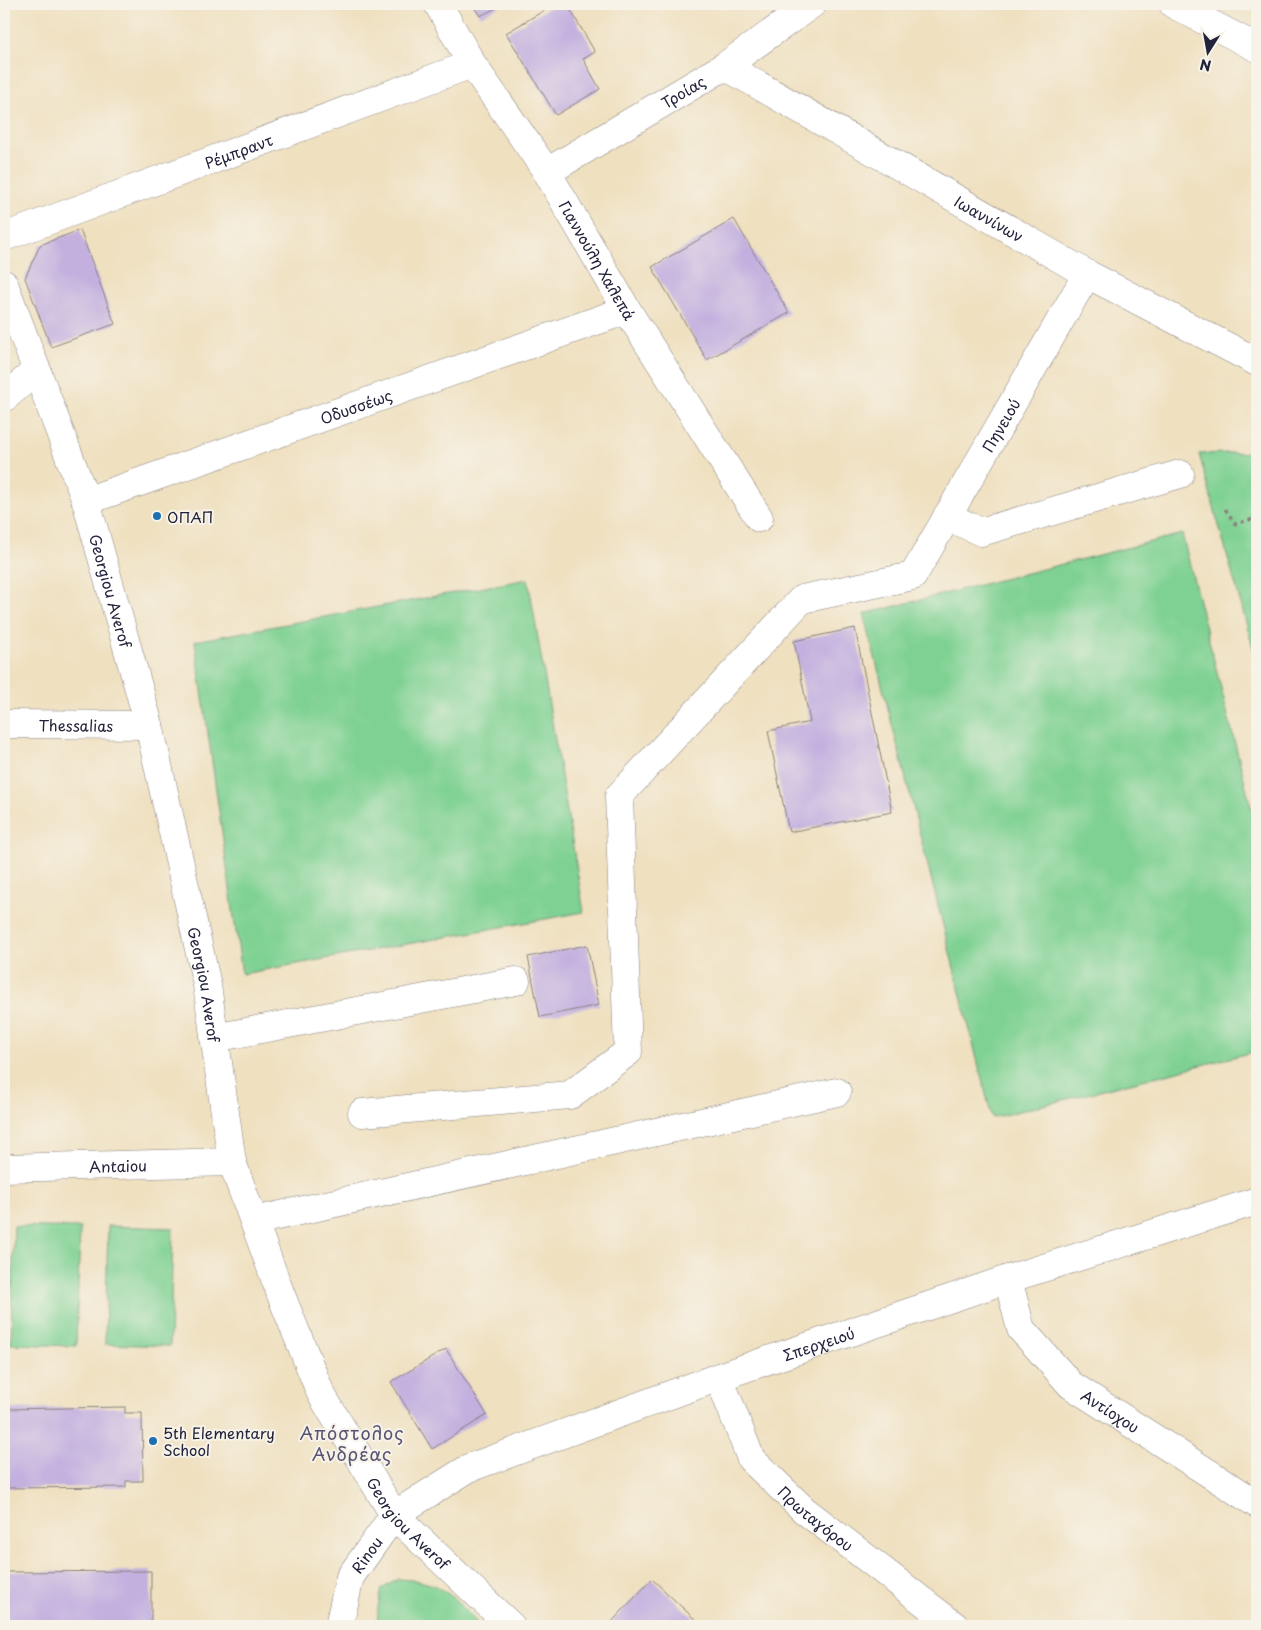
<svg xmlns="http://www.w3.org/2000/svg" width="1261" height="1630" font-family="'Playpen Sans',sans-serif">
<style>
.green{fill:#7fd193;stroke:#507a67}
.building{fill:#c3b0df}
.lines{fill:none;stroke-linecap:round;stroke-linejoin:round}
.minor-casing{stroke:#88817e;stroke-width:29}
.path{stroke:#88817e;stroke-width:3;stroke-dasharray:4 4;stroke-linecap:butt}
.minor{stroke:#fff;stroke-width:28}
.poi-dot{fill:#1f6fb2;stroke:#f7f3e8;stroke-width:2}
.labels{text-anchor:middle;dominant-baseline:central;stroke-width:4;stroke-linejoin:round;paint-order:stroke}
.street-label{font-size:15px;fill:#22223b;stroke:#f7f3e8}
.poi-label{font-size:15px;fill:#22223b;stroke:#f7f3e8;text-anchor:start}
.quarter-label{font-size:18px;letter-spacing:1px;fill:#5a5474;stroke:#f7f3e8}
</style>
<rect width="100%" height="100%" fill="#f7f3e8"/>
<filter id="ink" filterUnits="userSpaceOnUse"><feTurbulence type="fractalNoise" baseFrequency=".02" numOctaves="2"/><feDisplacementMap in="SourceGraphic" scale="10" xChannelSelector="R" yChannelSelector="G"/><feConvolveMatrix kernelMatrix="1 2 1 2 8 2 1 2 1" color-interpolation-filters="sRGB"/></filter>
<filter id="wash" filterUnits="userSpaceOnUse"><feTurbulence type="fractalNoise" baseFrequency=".0096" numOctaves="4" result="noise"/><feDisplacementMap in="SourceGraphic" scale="20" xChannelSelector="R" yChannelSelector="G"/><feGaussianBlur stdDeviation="1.12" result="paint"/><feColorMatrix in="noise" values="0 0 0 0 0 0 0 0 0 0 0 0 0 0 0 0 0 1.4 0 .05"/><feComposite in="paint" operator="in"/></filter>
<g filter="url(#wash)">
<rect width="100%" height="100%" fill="#efe0c0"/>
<path class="green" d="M1257,452V662L1199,454Z
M1182,534L1257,830V1051L992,1118L864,614Z
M528,579L584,912L242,974L195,641Z
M14,1226L80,1228L76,1346L11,1344Z
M108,1226L173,1228L170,1346L105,1344Z
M398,1579C444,1581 451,1595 480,1626H377L378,1607L382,1589Z"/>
<g id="blocks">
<path class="building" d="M472,4H504L480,16Z
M555,4H567L595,52L583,59L600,89L556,115L506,33Z
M734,219L789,313L707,360L652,267Z
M80,230L115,324L51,347L25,278L40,245Z
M855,628L892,812L789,832L768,731L810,722L794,641Z
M587,945L599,1005L540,1017L528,957Z
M446,1349L487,1415L432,1449L391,1382Z
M125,1407V1413H142L143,1481H126V1487L4,1488V1409Z
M151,1571V1626H4V1572Z
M652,1579L702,1626H608Z"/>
</g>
</g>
<g filter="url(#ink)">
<use href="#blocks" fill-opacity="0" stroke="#88817e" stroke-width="1"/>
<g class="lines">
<g class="minor-casing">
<g id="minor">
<path id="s1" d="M438,4L472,64L547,172L627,310L759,518"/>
<path d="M1173,4L1257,48"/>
<path id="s2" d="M725,66L1087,274L1257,362"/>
<path id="s3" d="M547,172L725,66L812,4"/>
<path id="s4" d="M4,237L472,64"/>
<path id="s5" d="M4,284L86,501L149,725L207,985L232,1162L281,1295L321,1394L394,1515L511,1626"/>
<path d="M4,398L37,370"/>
<path id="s6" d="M86,501L627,310"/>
<path d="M947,516L981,532L1180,474"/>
<path id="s7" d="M4,724L149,725"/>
<path d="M214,1038L516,981"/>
<path id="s8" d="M362,1113L570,1095L628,1052L619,796L802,599L913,576L1087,274"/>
<path id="s9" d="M4,1168L232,1162"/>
<path d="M254,1221L837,1092"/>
<path id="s10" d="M1008,1279L1021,1329L1071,1385L1257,1504"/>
<path id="s11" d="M719,1377L751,1459L804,1510L955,1626"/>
<path id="s12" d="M339,1626L350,1577L394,1515L469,1468L719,1377L786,1354L1008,1279L1257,1201"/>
</g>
</g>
<path class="path" d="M1225,509L1235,524L1257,518"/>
<use href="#minor" class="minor"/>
</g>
</g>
<g class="poi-dot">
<circle cx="157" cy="516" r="5"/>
<circle cx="153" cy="1441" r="5"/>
</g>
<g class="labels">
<g class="street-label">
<text stroke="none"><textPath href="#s3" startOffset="158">Τροίας</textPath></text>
<text stroke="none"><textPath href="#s4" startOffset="250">Ρέμπραντ</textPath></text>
<text stroke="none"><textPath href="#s2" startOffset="305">Ιωαννίνων</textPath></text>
<text stroke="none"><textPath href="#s1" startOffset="302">Γιαννούλη Χαλεπά</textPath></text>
<text stroke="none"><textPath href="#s6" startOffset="286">Οδυσσέως</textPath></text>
<text stroke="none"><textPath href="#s8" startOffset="1094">Πηνειού</textPath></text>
<text stroke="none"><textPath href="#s5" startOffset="325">Georgiou Averof</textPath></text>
<text stroke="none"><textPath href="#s7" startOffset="72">Thessalias</textPath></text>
<text stroke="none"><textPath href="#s5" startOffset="730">Georgiou Averof</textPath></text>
<text stroke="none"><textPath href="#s9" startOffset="114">Antaiou</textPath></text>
<text stroke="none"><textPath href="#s12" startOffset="586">Σπερχειού</textPath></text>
<text stroke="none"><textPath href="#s10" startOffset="174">Αντίοχου</textPath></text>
<text stroke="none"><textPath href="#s11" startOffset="176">Πρωταγόρου</textPath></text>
<text stroke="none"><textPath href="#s5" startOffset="1315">Georgiou Averof</textPath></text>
<text stroke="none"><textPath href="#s12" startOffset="78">Rinou</textPath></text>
</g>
<g class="poi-label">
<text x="167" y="516">ΟΠΑΠ</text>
<text x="163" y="1432">5th Elementary<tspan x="163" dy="17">School</tspan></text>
</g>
<g class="quarter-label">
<text x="352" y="1432">Απόστολος<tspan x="352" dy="21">Ανδρέας</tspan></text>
</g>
</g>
<rect width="1261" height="1630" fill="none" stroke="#f7f3e8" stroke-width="20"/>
<g transform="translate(1208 52) rotate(191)" stroke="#f7f3e8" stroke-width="4" paint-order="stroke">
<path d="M0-4L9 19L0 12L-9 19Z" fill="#22223b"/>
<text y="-8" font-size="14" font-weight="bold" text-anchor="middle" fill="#22223b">N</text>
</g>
</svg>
